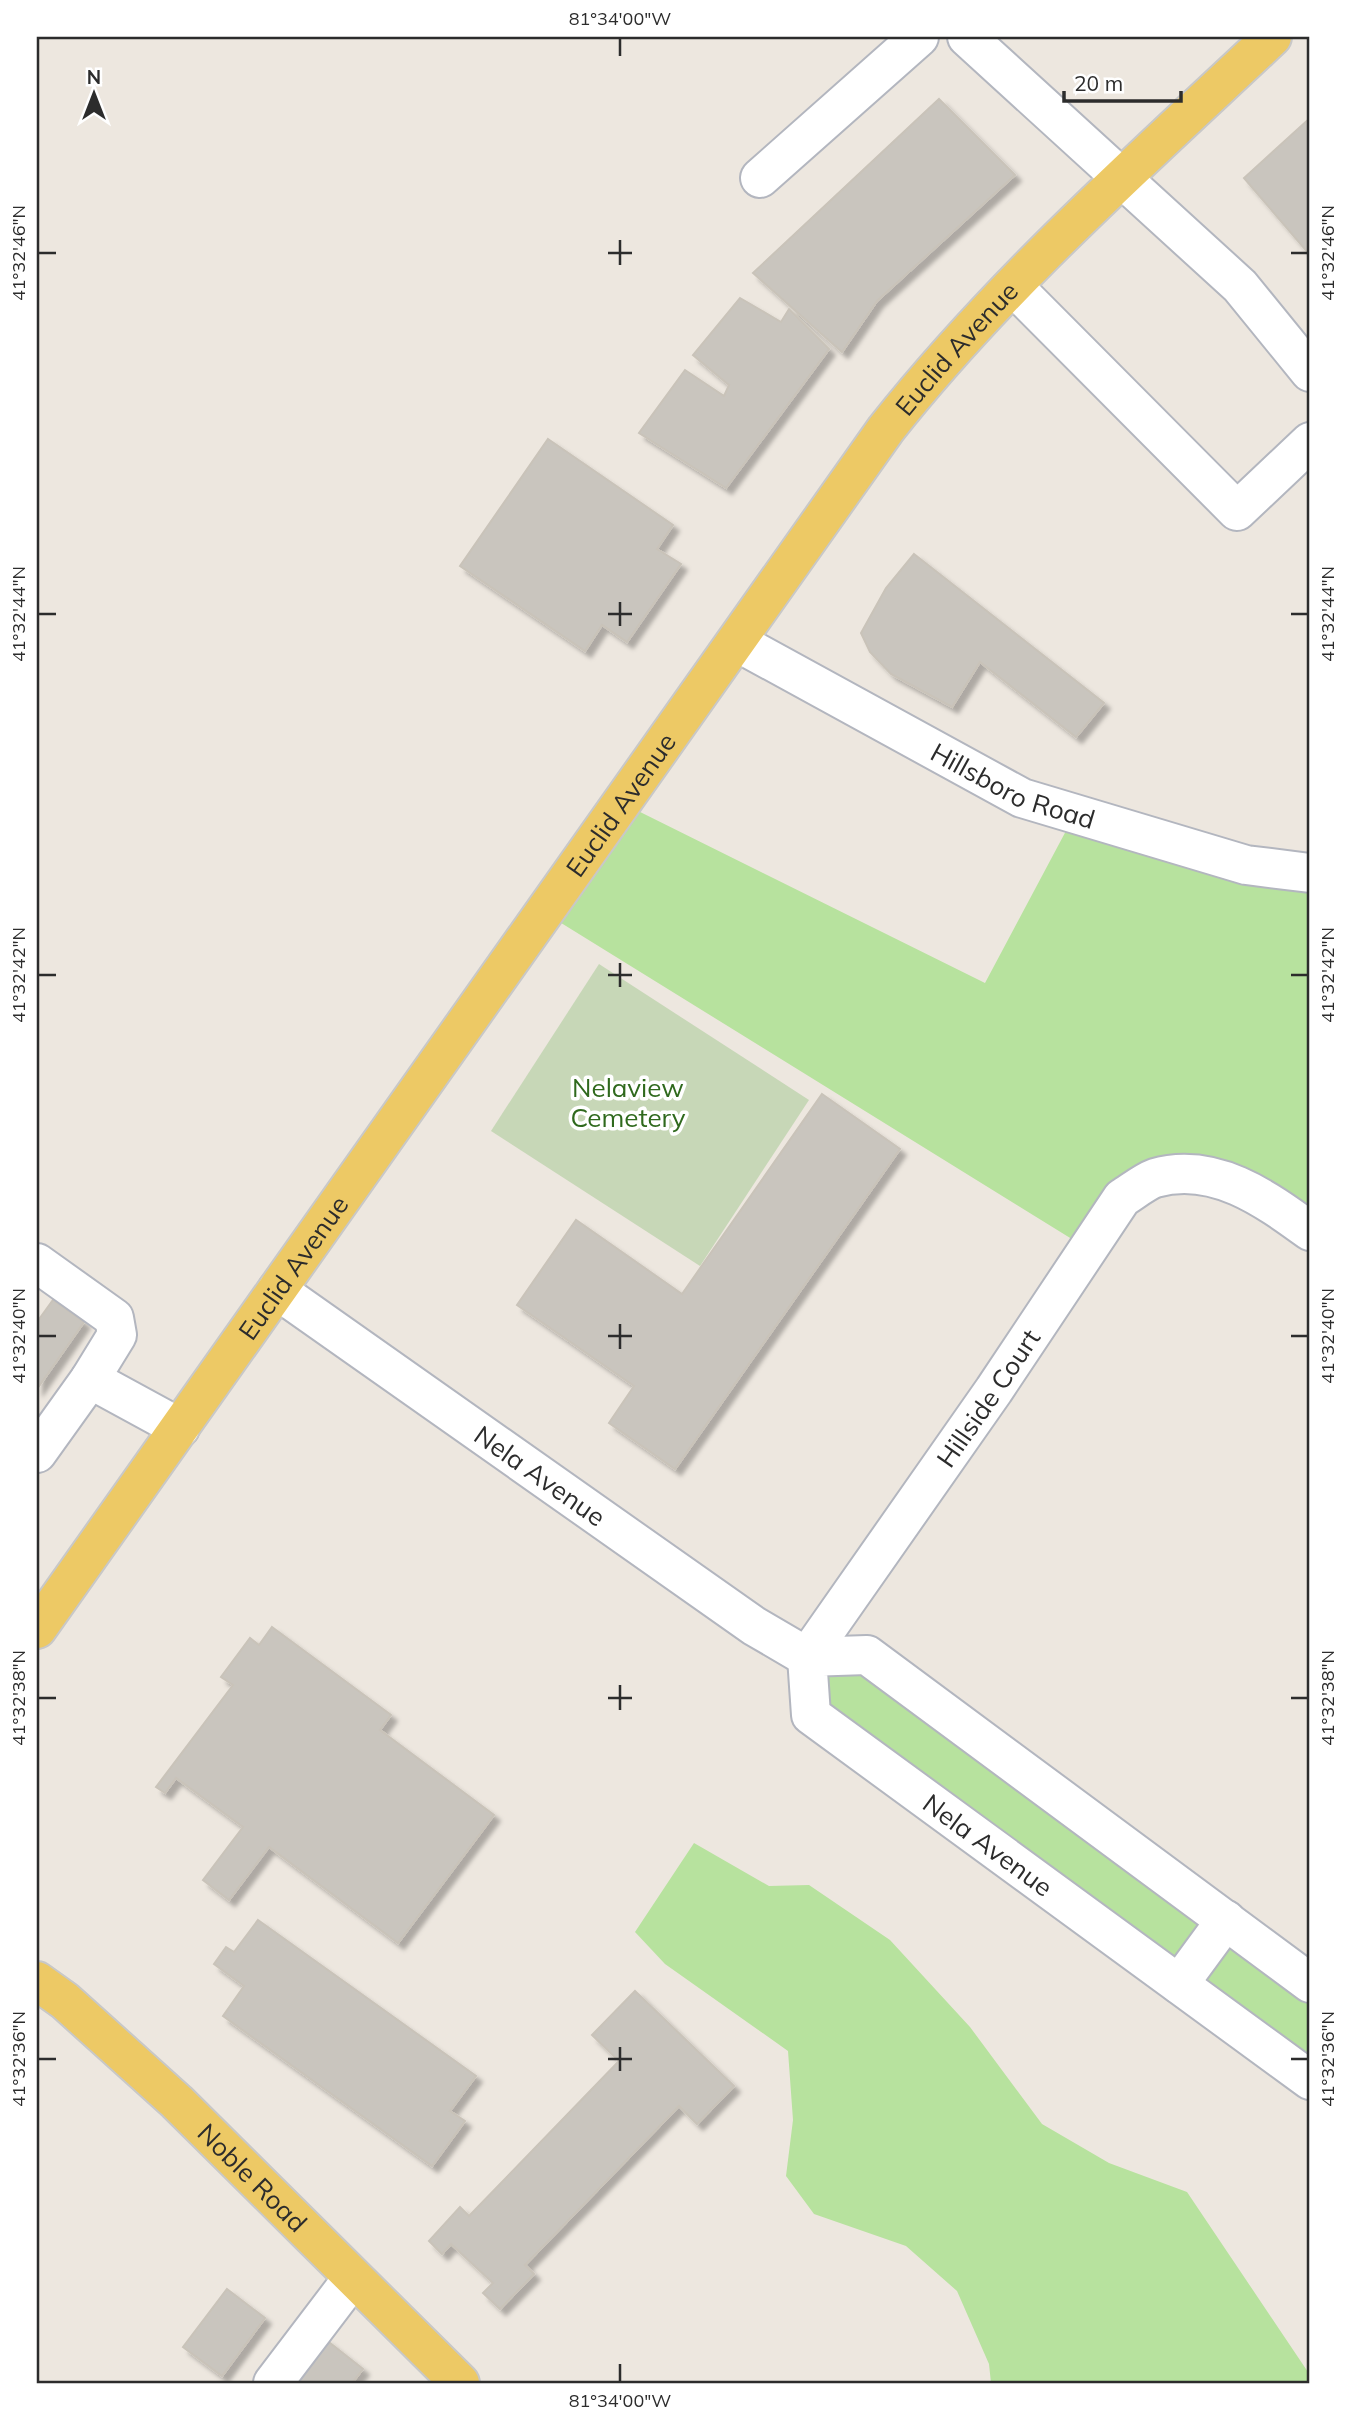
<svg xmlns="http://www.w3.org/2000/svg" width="1347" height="2420" font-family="Mulish,sans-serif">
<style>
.green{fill:#b7e29e}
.cemetery{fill:#c7d7b7}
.building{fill:#c9c5be;stroke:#c9c3b9;stroke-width:2;filter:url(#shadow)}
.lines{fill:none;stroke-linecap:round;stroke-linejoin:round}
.minor-casing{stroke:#b3b6bf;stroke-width:42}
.major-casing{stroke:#c8c8c8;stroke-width:42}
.minor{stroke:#fff;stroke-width:38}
.major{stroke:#edc965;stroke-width:38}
.ticks{fill:none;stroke:#2c2c2c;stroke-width:2.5}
.labels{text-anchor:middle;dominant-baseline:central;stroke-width:7;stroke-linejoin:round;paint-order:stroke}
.street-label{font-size:26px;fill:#2c2c2c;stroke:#fff}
.park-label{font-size:26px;fill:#2f691d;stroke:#fff}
.neatline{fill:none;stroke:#2c2c2c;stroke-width:2.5}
.ticks-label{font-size:18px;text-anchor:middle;fill:#2c2c2c}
</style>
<defs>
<filter id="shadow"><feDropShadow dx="6" dy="6" stdDeviation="2" flood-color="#0004"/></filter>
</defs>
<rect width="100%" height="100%" fill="#ede7df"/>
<path class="green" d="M622,803L985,983L1075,814L1310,873V1231L1263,1197L1154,1179L1088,1249L545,913Z
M867,1655L1310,1983V2080L811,1715L807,1657Z
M694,1843L769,1886L809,1885L890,1940L970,2027L1042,2124L1109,2163L1187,2192L1310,2375V2383H991L989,2364L957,2291L906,2246L814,2214L786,2176L793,2120L788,2051L665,1964L635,1932Z"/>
<path class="cemetery" d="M599,964L809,1100L700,1266L491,1131Z"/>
<path class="building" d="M939,99L1015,175L877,301L842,352L753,273Z
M1310,118V255L1244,178Z
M740,298L781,322L789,309L829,349L726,488L639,433L685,370L724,396L729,385L693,355Z
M548,439L673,525L657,549L681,564L627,642L602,625L585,651L460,566Z
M914,554L1104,703L1076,737L980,662L952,707L891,674L870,652L861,633L886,588Z
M822,1094L900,1149L675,1469L609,1423L634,1386L517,1305L576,1220L682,1294Z
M53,1300L84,1322L37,1389V1322Z
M272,1627L391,1715L380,1730L494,1815L398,1943L269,1847L229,1900L203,1880L243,1827L176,1778L165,1793L156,1787L233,1685L221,1677L250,1638L259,1645Z
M258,1920L476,2076L450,2111L465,2121L432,2166L223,2016L244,1986L214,1964L226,1947L234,1952Z
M635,1991L734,2086L697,2124L679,2106L525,2265L534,2274L500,2309L483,2293L493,2283L451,2244L442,2254L429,2241L460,2207L469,2216L619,2061L592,2035Z
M227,2289L265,2318L222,2376L183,2347Z
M325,2339L363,2369L352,2383H291Z"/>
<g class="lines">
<g class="minor-casing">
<g id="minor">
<path d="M967,37L1240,286L1310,372"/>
<path d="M760,178L919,37"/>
<path d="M1013,286L1237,511L1310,442"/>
<path id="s1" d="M737,642L1022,798L1246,865L1310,873"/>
<path d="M37,1263L114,1318L117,1335L90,1379L180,1428"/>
<path id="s2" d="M277,1290L754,1626L807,1657L994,1390L1122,1198C1132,1192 1144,1182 1155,1178C1214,1161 1266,1199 1310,1231"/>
<path d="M37,1453L90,1379"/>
<path id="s3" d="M1310,1983L867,1655L807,1657L811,1715L1310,2080"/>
<path d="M1179,1984L1226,1920"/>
<path d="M273,2383L352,2279"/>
</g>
</g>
<g class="major-casing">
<g id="major">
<path id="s4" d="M37,1629L886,429C1000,285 1139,162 1272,37"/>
<path id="s5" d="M37,1981L65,2001L177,2102L460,2383"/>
</g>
</g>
<use href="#minor" class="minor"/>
<use href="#major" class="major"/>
</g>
<path class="ticks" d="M620,38V56M620,240V265M38,253H56M608,253H632M1291,253H1308M620,602V626M38,614H56M608,614H632M1291,614H1308M620,963V987M38,975H56M608,975H632M1291,975H1308M620,1324V1349M38,1336H56M608,1336H632M1291,1336H1308M620,1685V1710M38,1698H56M608,1698H632M1291,1698H1308M620,2047V2071M38,2059H56M608,2059H632M1291,2059H1308M620,2364V2382"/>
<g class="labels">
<g class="street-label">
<text stroke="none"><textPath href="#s4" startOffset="1577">Euclid Avenue</textPath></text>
<text stroke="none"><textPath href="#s1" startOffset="312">Hillsboro Road</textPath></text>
<text stroke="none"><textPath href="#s4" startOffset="1010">Euclid Avenue</textPath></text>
<text stroke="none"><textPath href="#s4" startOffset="443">Euclid Avenue</textPath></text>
<text stroke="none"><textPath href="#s2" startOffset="961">Hillside Court</textPath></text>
<text stroke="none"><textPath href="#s2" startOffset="322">Nela Avenue</textPath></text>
<text stroke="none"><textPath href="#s3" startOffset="889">Nela Avenue</textPath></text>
<text stroke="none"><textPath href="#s5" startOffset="292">Noble Road</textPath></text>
</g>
<g class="park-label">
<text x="628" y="1087">Nelaview<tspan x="628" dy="30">Cemetery</tspan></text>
</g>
</g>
<rect width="1347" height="2420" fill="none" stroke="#ffffff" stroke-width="77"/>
<g transform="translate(94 94)" stroke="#ffffff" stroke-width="5" paint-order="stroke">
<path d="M0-5L12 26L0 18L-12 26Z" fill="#2c2c2c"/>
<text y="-10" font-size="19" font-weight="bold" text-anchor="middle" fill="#2c2c2c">N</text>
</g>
<path d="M1064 91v10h117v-10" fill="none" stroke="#2c2c2c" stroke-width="3.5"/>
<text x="1074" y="91" font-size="21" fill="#2c2c2c" stroke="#ffffff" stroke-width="5" paint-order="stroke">20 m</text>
<rect x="38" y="38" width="1270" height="2344" class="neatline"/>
<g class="ticks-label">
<text x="620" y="25">81°34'00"W</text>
<text transform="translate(19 253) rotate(-90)" y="6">41°32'46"N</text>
<text transform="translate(1328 253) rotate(-90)" y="6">41°32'46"N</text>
<text transform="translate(19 614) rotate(-90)" y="6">41°32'44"N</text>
<text transform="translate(1328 614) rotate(-90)" y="6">41°32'44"N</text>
<text transform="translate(19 975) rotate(-90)" y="6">41°32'42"N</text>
<text transform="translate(1328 975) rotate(-90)" y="6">41°32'42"N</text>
<text transform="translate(19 1336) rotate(-90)" y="6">41°32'40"N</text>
<text transform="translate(1328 1336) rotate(-90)" y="6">41°32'40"N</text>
<text transform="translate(19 1698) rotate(-90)" y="6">41°32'38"N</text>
<text transform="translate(1328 1698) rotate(-90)" y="6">41°32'38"N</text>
<text transform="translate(19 2059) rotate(-90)" y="6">41°32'36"N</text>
<text transform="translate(1328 2059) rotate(-90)" y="6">41°32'36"N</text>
<text x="620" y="2407">81°34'00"W</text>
</g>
</svg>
